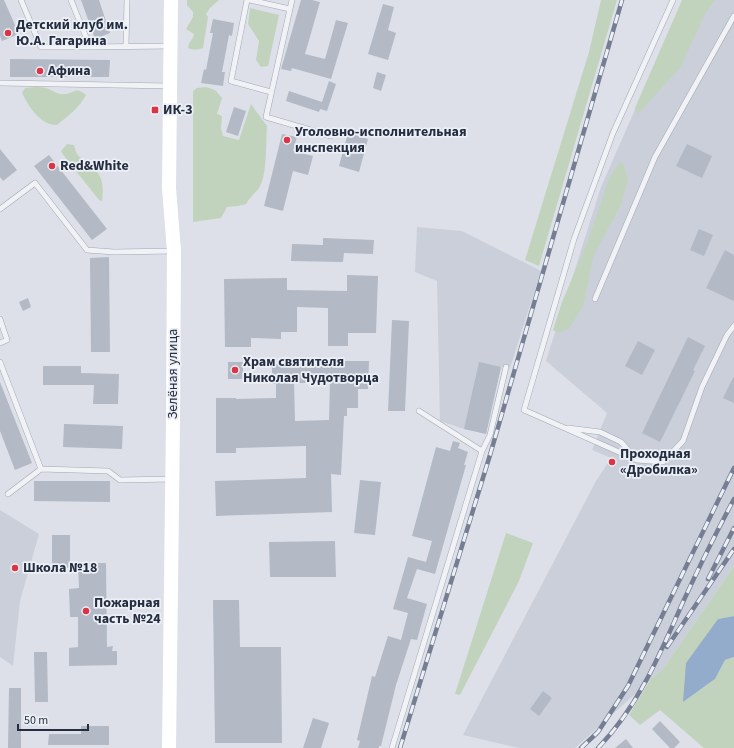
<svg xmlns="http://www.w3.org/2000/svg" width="734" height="748" font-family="'Source Sans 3',sans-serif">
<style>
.built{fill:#cacfda}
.green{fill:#c1d3bd}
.water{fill:#94accc}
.building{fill:#b3b9c5;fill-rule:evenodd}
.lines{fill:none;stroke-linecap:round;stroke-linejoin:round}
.lane-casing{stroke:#a2a7b2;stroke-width:6}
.lane{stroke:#f0f2f6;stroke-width:5}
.secondary{stroke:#fff;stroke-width:14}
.rail-casing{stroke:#757e93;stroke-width:4.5}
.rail{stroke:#ecf0f6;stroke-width:3;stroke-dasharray:9;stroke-linecap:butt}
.poi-dot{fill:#db3444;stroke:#ecf0f6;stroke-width:1.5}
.labels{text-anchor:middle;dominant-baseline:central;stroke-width:3.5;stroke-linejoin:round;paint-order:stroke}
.poi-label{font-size:14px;font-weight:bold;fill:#252d40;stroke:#ecf0f6;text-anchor:start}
.street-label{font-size:14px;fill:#252d40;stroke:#ecf0f6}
</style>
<rect width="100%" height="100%" fill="#dde0e8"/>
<path class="built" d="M683,0H734V566L663,669L575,748H519L463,735L596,481L611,458L592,450L607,413L546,361L601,187Z
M417,227L462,231L541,271L510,368L501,367L486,434L464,429L440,421L437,281L415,272Z
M0,510L39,534L20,601L13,666L0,657Z"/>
<path class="green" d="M187,0H219L210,8L206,14L208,17L203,48C197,50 193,50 188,48C188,42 193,40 194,34L186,29L193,17V12L187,5Z
M601,0H617L539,266L525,260L589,52Z
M682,0H715L705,14L680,68L637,115L635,108Z
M250,8L279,15L268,66L261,67L256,60L259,41L248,24Z
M36,87C39,87 43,87 46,88C52,90 58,95 65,94C75,93 75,86 86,95C80,107 68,116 57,125C40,125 29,107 22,93L25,88Z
M206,87L215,90L222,98L217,114L222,116L221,128L223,136L239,140L251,104L267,126C266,140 267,175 260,186C256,193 250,197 246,204L238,206L227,207L221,218L193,222V91L197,88Z
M67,144L74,145C77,159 80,155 89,164C103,175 104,184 102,201L99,200L64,156L61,151Z
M620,162L624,165L628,180L621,205L593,257L583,306L569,329L558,333L553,330L562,302L588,241L609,179Z
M506,533L533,543L519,581L460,695L455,694Z
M734,566V616L718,619L683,702L715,679L725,660L734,657V748H704L660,710L640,725L629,715L650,680L663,669Z"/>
<path class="water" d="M734,616V657L725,660L715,679L683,702L686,663L718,619Z"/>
<path class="building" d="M0,0H4L19,34L2,41L0,36Z
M81,0H99L110,33L95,39Z
M301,0H312L320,2L305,54L325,59L336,20L348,23L331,79L292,68L291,71L281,69Z
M383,4L394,7L388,30L396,33L388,60L368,54Z
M213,19L234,23L232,36L229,35L222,72H225L223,86L201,83L204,69L206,70L213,33H210Z
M10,59L110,60L109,77H10Z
M377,72L386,75L381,91L373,88Z
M329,81L336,84L327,111L320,109L319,112L286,101L289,91L322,102Z
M234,107L246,111L238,136L226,132Z
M348,133L368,139L359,172L339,166Z
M282,134L297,137L293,151L313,156L308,175L293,171L283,211L264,206Z
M687,144L712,156L702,178L676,166Z
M0,149L17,170L3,181L0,177Z
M49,155L107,229L92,240L34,166Z
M699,229L713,235L704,256L690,250Z
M323,238L374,240L373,254L344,253L343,262L291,261L292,244L323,245Z
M725,250L734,255V301L706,288Z
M109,257L110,352H91L90,258Z
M347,275L378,276L376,333H348V346H328V308L297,307V332H281V339L251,338V347H225L224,279L287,278V290L347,291Z
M28,298L31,307L23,311L19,302Z
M392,320L409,321L405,411H388Z
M688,337L705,346L693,370L695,371L660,442L642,433Z
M638,341L655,350L642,375L625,366Z
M330,361H369L368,389H358V408H347V416H344L341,475L331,474L332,512L216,516L215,481L306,478V446L236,448V453H216V398H236V399L276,398V384H272V364L330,363ZM294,383H330L329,420L295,421Z
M228,362H243V379H228Z
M479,362L501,367L486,434L464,429Z
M43,366H81V373L119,374L118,404H93L94,385H43Z
M734,376V403L723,398Z
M0,382L32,463L15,470L0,431Z
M64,424L123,426L122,449L63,447Z
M453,441L460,443L458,448L468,452L464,465H466L435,574L417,569L407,598L427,604L417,640L411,639L396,685L381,746H379V748H358L360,741L357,740L372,676L375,677L388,636L401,640L408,613L393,609L408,557L426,562L432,541L412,536L436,447L450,451Z
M360,480L381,482L375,535L354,533Z
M34,481H110V502L34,501Z
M52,535H70V568H52Z
M335,541L336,577H270L269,542Z
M78,563H106L107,647L113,646L112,651H117V665L69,666V648L78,647V617H70L69,589L79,588Z
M213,600H239L240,647H281L282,743H215Z
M34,652H47L48,702H35Z
M9,688H21V748H8Z
M543,691L552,698L539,716L530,709Z
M313,718L329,723L321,748H303Z
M660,721L680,742L674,748H670L652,729Z
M81,726H109V745H48L49,734H81Z
M626,739L633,748H615Z"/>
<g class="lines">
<g class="lane-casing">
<path id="lane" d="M21,0L41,47H90
M71,0L90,47L170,46
M247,0L231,81L271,92
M250,0L290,9
M292,0L266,117L331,136
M673,0L613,133L574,239L524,410L637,460L663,462L683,441L702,387L727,335L734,326
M126,46L127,0
M0,83L170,86
M0,209L35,183L87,250L114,252L174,251
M595,299L655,157L734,16
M0,319L7,340L0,343
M0,362L41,469L108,471L120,480L171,479
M419,411L482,451
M568,428L600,432L621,442L636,459
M8,494L41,469
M392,748L482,451L490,435L506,367"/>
</g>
<use href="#lane" class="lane"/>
<path class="secondary" d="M169,748L173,421L174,251L169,188L171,0"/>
<g class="rail-casing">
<path id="rail" d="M708,579L734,528
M667,647L734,549
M400,748L490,455L622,0
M581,748L598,732L628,686L734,468
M598,748C638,707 660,654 683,602C699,567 716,533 734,499"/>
</g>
<use href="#rail" class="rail"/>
</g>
<g class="poi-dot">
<circle cx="8" cy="33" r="4"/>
<circle cx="40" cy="71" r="4"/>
<rect x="151" y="106" width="8" height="8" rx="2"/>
<circle cx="287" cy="140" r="4"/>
<circle cx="52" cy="166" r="4"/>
<circle cx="235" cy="370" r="4"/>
<circle cx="612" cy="462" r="4"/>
<circle cx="15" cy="568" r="4"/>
<circle cx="86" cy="611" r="4"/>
</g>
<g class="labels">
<g class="poi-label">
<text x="16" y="25">Детский клуб им.<tspan x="16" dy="16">Ю.А. Гагарина</tspan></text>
<text x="48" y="71">Афина</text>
<text x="163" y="110">ИК-3</text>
<text x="295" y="132">Уголовно-исполнительная<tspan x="295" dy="16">инспекция</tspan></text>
<text x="60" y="166">Red&amp;White</text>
<text x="243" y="362">Храм святителя<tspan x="243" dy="16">Николая Чудотворца</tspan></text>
<text x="620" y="454">Проходная<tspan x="620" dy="16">«Дробилка»</tspan></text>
<text x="23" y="568">Школа №18</text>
<text x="94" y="603">Пожарная<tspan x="94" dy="16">часть №24</tspan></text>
</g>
<g class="street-label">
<text transform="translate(173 374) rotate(-90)">Зелёная улица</text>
</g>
</g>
<path d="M18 724v6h70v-6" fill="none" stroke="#252d40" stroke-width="2"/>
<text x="24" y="724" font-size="12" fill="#252d40" stroke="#ecf0f6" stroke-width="3" paint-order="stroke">50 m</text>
</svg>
